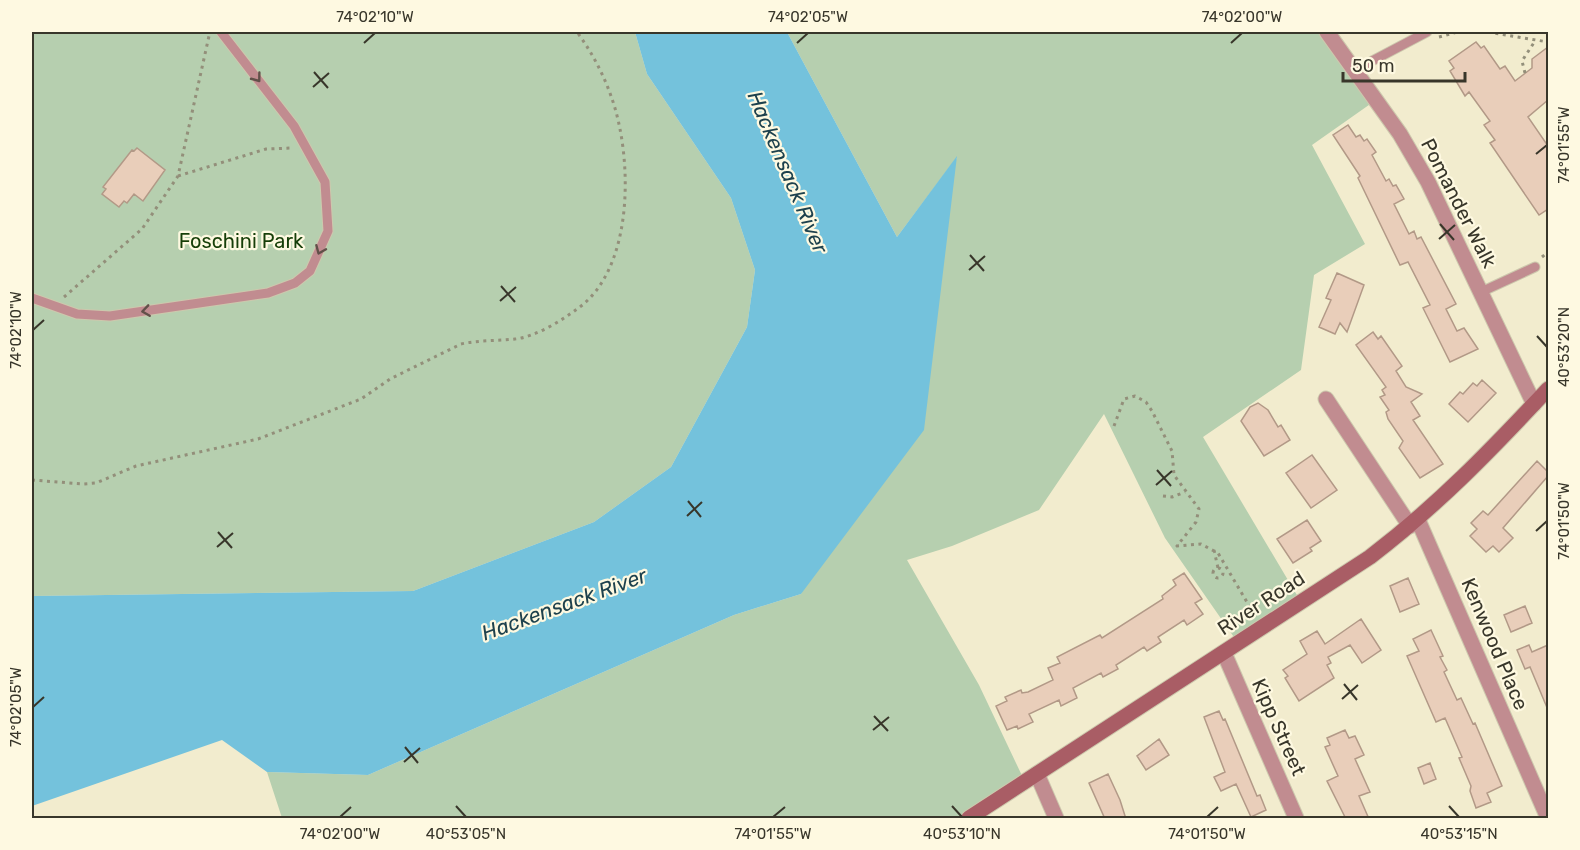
<svg xmlns="http://www.w3.org/2000/svg" width="1580" height="850" font-family="Rubik,sans-serif">
<style>
.green{fill:#b6cfaf}
.water{fill:#74c2dc}
.building{fill:#e9ceba;stroke:#b29987;stroke-width:1.5}
.lines{fill:none;stroke-linecap:round;stroke-linejoin:round}
.service-casing{stroke:#cdc8ad;stroke-width:11}
.minor-casing{stroke:#cdc8ad;stroke-width:17}
.secondary-casing{stroke:#cdc8ad;stroke-width:17}
.path{stroke:#938f7a;stroke-width:3;stroke-dasharray:3 4.5;stroke-linecap:butt}
.service{stroke:#c18c90;stroke-width:9}
.minor{stroke:#c18c90;stroke-width:15}
.secondary{stroke:#a95d65;stroke-width:15}
.oneway{stroke:#615049}
.ticks{fill:none;stroke:#38362a;stroke-width:2}
.labels{text-anchor:middle;dominant-baseline:central;stroke-width:4.5;stroke-linejoin:round;paint-order:stroke}
.street-label{font-size:20px;fill:#38362a;stroke:#fef9e1}
.park-label{font-size:20px;fill:#163e08;stroke:#fef9e1}
.water-label{font-size:21px;font-style:italic;fill:#1d414d;stroke:#fef9e1}
.neatline{fill:none;stroke:#38362a;stroke-width:2}
.ticks-label{font-size:15px;text-anchor:middle;fill:#38362a}
</style>
<rect width="100%" height="100%" fill="#f2ecce"/>
<path class="green" d="M32,32H635L647,74L731,198L755,270L747,327L671,467L594,522L413,591L32,596Z
M787,32H1327L1376,100L1312,145L1365,244L1314,275L1301,370L1203,437L1301,602L1238,643L1165,538L1104,414L1039,510L952,546L907,560L979,685L1025,782L969,818H282L267,772L368,775L734,615L801,594L957,157L897,237Z"/>
<path class="water" d="M635,32H787L897,237L957,156L924,430L801,594L734,615L368,775L267,772L222,740L32,806V596L413,591L594,522L671,467L747,327L755,270L731,198L647,74Z"/>
<path class="building" d="M1476,42L1481,48L1484,46L1500,69L1505,66L1515,81L1532,68V59L1548,47V100L1528,117L1548,146V209L1539,215L1490,143L1495,140L1484,125L1490,121L1469,92L1465,96L1450,71L1454,68L1449,61Z
M1348,125L1356,137L1360,135L1364,141L1367,139L1376,152L1372,155L1386,181L1389,179L1393,186L1396,185L1404,199L1394,204L1409,234L1414,231L1417,239L1421,237L1456,304L1446,309L1457,331L1464,328L1478,349L1450,362L1423,308L1430,305L1408,262L1400,265L1358,178L1360,176L1333,135Z
M137,148L165,170L143,201L134,194L127,203L124,201L119,207L102,194L106,189L103,187L132,150L134,151Z
M1337,273L1364,285L1347,332L1340,323L1335,334L1319,327L1331,300L1326,298Z
M1373,332L1378,339L1381,336L1402,366L1396,371L1406,387L1422,394L1411,402L1420,416L1413,420L1443,464L1420,478L1399,448L1403,441L1388,419L1386,412L1389,410L1380,397L1385,395L1382,390L1386,387L1356,345Z
M1482,380L1496,393L1468,422L1449,404L1460,392L1463,394L1473,383L1477,386Z
M1258,403L1268,410L1278,427L1281,425L1290,440L1264,456L1241,421L1250,407Z
M1312,455L1337,490L1311,508L1286,473Z
M1537,461L1548,472V476L1503,528L1513,538L1499,552L1493,546L1486,552L1470,536L1477,529L1471,523L1483,511L1488,515Z
M1307,520L1321,541L1310,548L1312,551L1293,563L1277,539Z
M1184,573L1202,599L1195,603L1203,614L1187,625L1184,620L1158,637L1161,642L1147,651L1144,647L1116,665L1118,669L1103,677L1101,673L1073,688L1077,698L1061,706L1059,700L1029,714L1033,722L1018,729L1017,726L1007,730L996,706L1007,701L1005,697L1021,690L1022,693L1028,692L1053,680L1048,668L1060,663L1057,657L1100,635L1102,638L1163,599L1162,596L1176,585L1173,580Z
M1408,578L1419,604L1400,612L1390,586Z
M1525,606L1532,623L1511,632L1504,615Z
M1361,619L1381,650L1362,663L1350,645L1328,657L1331,663L1327,665L1334,678L1299,701L1285,678L1288,676L1283,670L1307,654L1300,641L1317,631L1325,644Z
M1431,630L1443,656L1440,657L1447,670L1444,672L1457,700L1461,698L1473,724L1475,723L1502,786L1487,793L1491,802L1476,808L1470,791L1471,786L1459,758L1462,757L1445,718L1436,722L1407,656L1419,651L1413,639Z
M1529,645L1532,652L1548,645V710L1530,667L1525,669L1517,650Z
M1219,711L1223,720L1225,719L1257,796L1260,795L1266,810L1251,817L1236,784L1221,791L1214,777L1225,772L1204,717Z
M1345,730L1349,738L1355,736L1364,755L1355,759L1370,792L1359,796L1369,819H1346L1327,781L1338,776L1325,747L1330,745L1327,738Z
M1159,739L1169,755L1146,770L1137,756Z
M1430,763L1436,779L1424,784L1418,768Z
M1108,774L1120,800L1126,819H1105L1089,783Z"/>
<g class="lines">
<g class="service-casing">
<path id="service" d="M1355,70L1427,32
M1481,292L1535,267
M32,298L77,314L110,316L268,293L295,283L310,271L328,231L325,182L294,126L221,32"/>
</g>
<g class="minor-casing">
<path id="minor" d="M1327,32L1400,134L1428,182L1534,404
M1326,399L1410,526
M1418,520L1548,818
M1224,653L1296,818
M1037,774L1056,818"/>
</g>
<g class="secondary-casing">
<path id="secondary" d="M969,818L1370,557C1438,505 1490,451 1548,389"/>
</g>
<path class="path" d="M1488,32L1548,42
M1439,37L1457,32
M1525,73L1522,61L1535,41
M178,176L266,149L292,148
M1542,257L1548,252
M64,297L142,229L178,176L209,36
M1114,426L1124,399L1135,396L1146,402L1152,411L1172,451L1174,475L1199,509L1196,522L1177,546L1201,544L1218,553L1254,614
M32,480L83,484L96,483L136,466L258,439L361,399L390,379L461,344C479,340 497,341 515,339C535,337 561,321 577,309C635,269 633,156 611,96C603,73 591,51 577,32
M1163,496L1172,497L1185,492
M1214,550L1218,568
M1213 573a5 5 0 1 1 10 0a5 5 0 1 1-10 0Z"/>
<use href="#service" class="service"/>
<use href="#minor" class="minor"/>
<use href="#secondary" class="secondary"/>
</g>
<defs><path id="oneway-chevron" d="M-2-3.5L2.5 0L-2 3.5" fill="none" stroke-width="1.6" stroke-linecap="round" stroke-linejoin="round" transform="scale(1.5)"/></defs>
<g class="oneway">
<use href="#oneway-chevron" transform="translate(257 78) rotate(53)"/>
<use href="#oneway-chevron" transform="translate(320 250) rotate(113)"/>
<use href="#oneway-chevron" transform="translate(146 311) rotate(172)"/>
</g>
<path class="ticks" d="M364,43L375,33M797,43L808,33M1231,43L1242,33M314,72L328,88M313,87L329,73M1536,154L1547,145M1440,224L1454,240M1439,239L1455,225M970,255L984,271M969,270L985,256M501,286L515,302M500,301L516,287M33,330L44,320M1537,336L1547,347M1157,470L1171,486M1156,485L1172,471M688,501L701,517M687,516L702,502M1536,531L1547,521M218,532L232,548M217,547L233,533M1344,684L1357,700M1342,699L1358,685M33,707L44,697M874,716L888,731M873,730L889,717M405,747L418,763M404,762L420,748M456,806L466,817M952,806L962,817M1449,806L1459,817M340,817L351,807M773,817L785,807M1207,817L1218,807"/>
<g class="labels">
<g class="street-label">
<text transform="translate(1459 203) rotate(63)">Pomander Walk</text>
<text transform="translate(1261 603) rotate(-33)">River Road</text>
<text transform="translate(1495 644) rotate(67)">Kenwood Place</text>
<text transform="translate(1279 727) rotate(66)">Kipp Street</text>
</g>
<g class="park-label">
<text x="241" y="241">Foschini Park</text>
</g>
<g class="water-label">
<text transform="translate(788 172) rotate(67)">Hackensack River</text>
<text transform="translate(564 604) rotate(-20)">Hackensack River</text>
</g>
</g>
<rect width="1580" height="850" fill="none" stroke="#fef9e1" stroke-width="66"/>
<path d="M1343 72v9h122v-9" fill="none" stroke="#38362a" stroke-width="3"/>
<text x="1352" y="72" font-size="18" fill="#38362a" stroke="#fef9e1" stroke-width="4.5" paint-order="stroke">50 m</text>
<rect x="33" y="33" width="1514" height="784" class="neatline"/>
<g class="ticks-label">
<text x="375" y="22">74°02'10"W</text>
<text x="808" y="22">74°02'05"W</text>
<text x="1242" y="22">74°02'00"W</text>
<text transform="translate(1564 145) rotate(-90)" y="5">74°01'55"W</text>
<text transform="translate(16 330) rotate(-90)" y="5">74°02'10"W</text>
<text transform="translate(1564 347) rotate(-90)" y="5">40°53'20"N</text>
<text transform="translate(1564 521) rotate(-90)" y="5">74°01'50"W</text>
<text transform="translate(16 707) rotate(-90)" y="5">74°02'05"W</text>
<text x="340" y="839">74°02'00"W</text>
<text x="466" y="839">40°53'05"N</text>
<text x="773" y="839">74°01'55"W</text>
<text x="962" y="839">40°53'10"N</text>
<text x="1207" y="839">74°01'50"W</text>
<text x="1459" y="839">40°53'15"N</text>
</g>
</svg>
